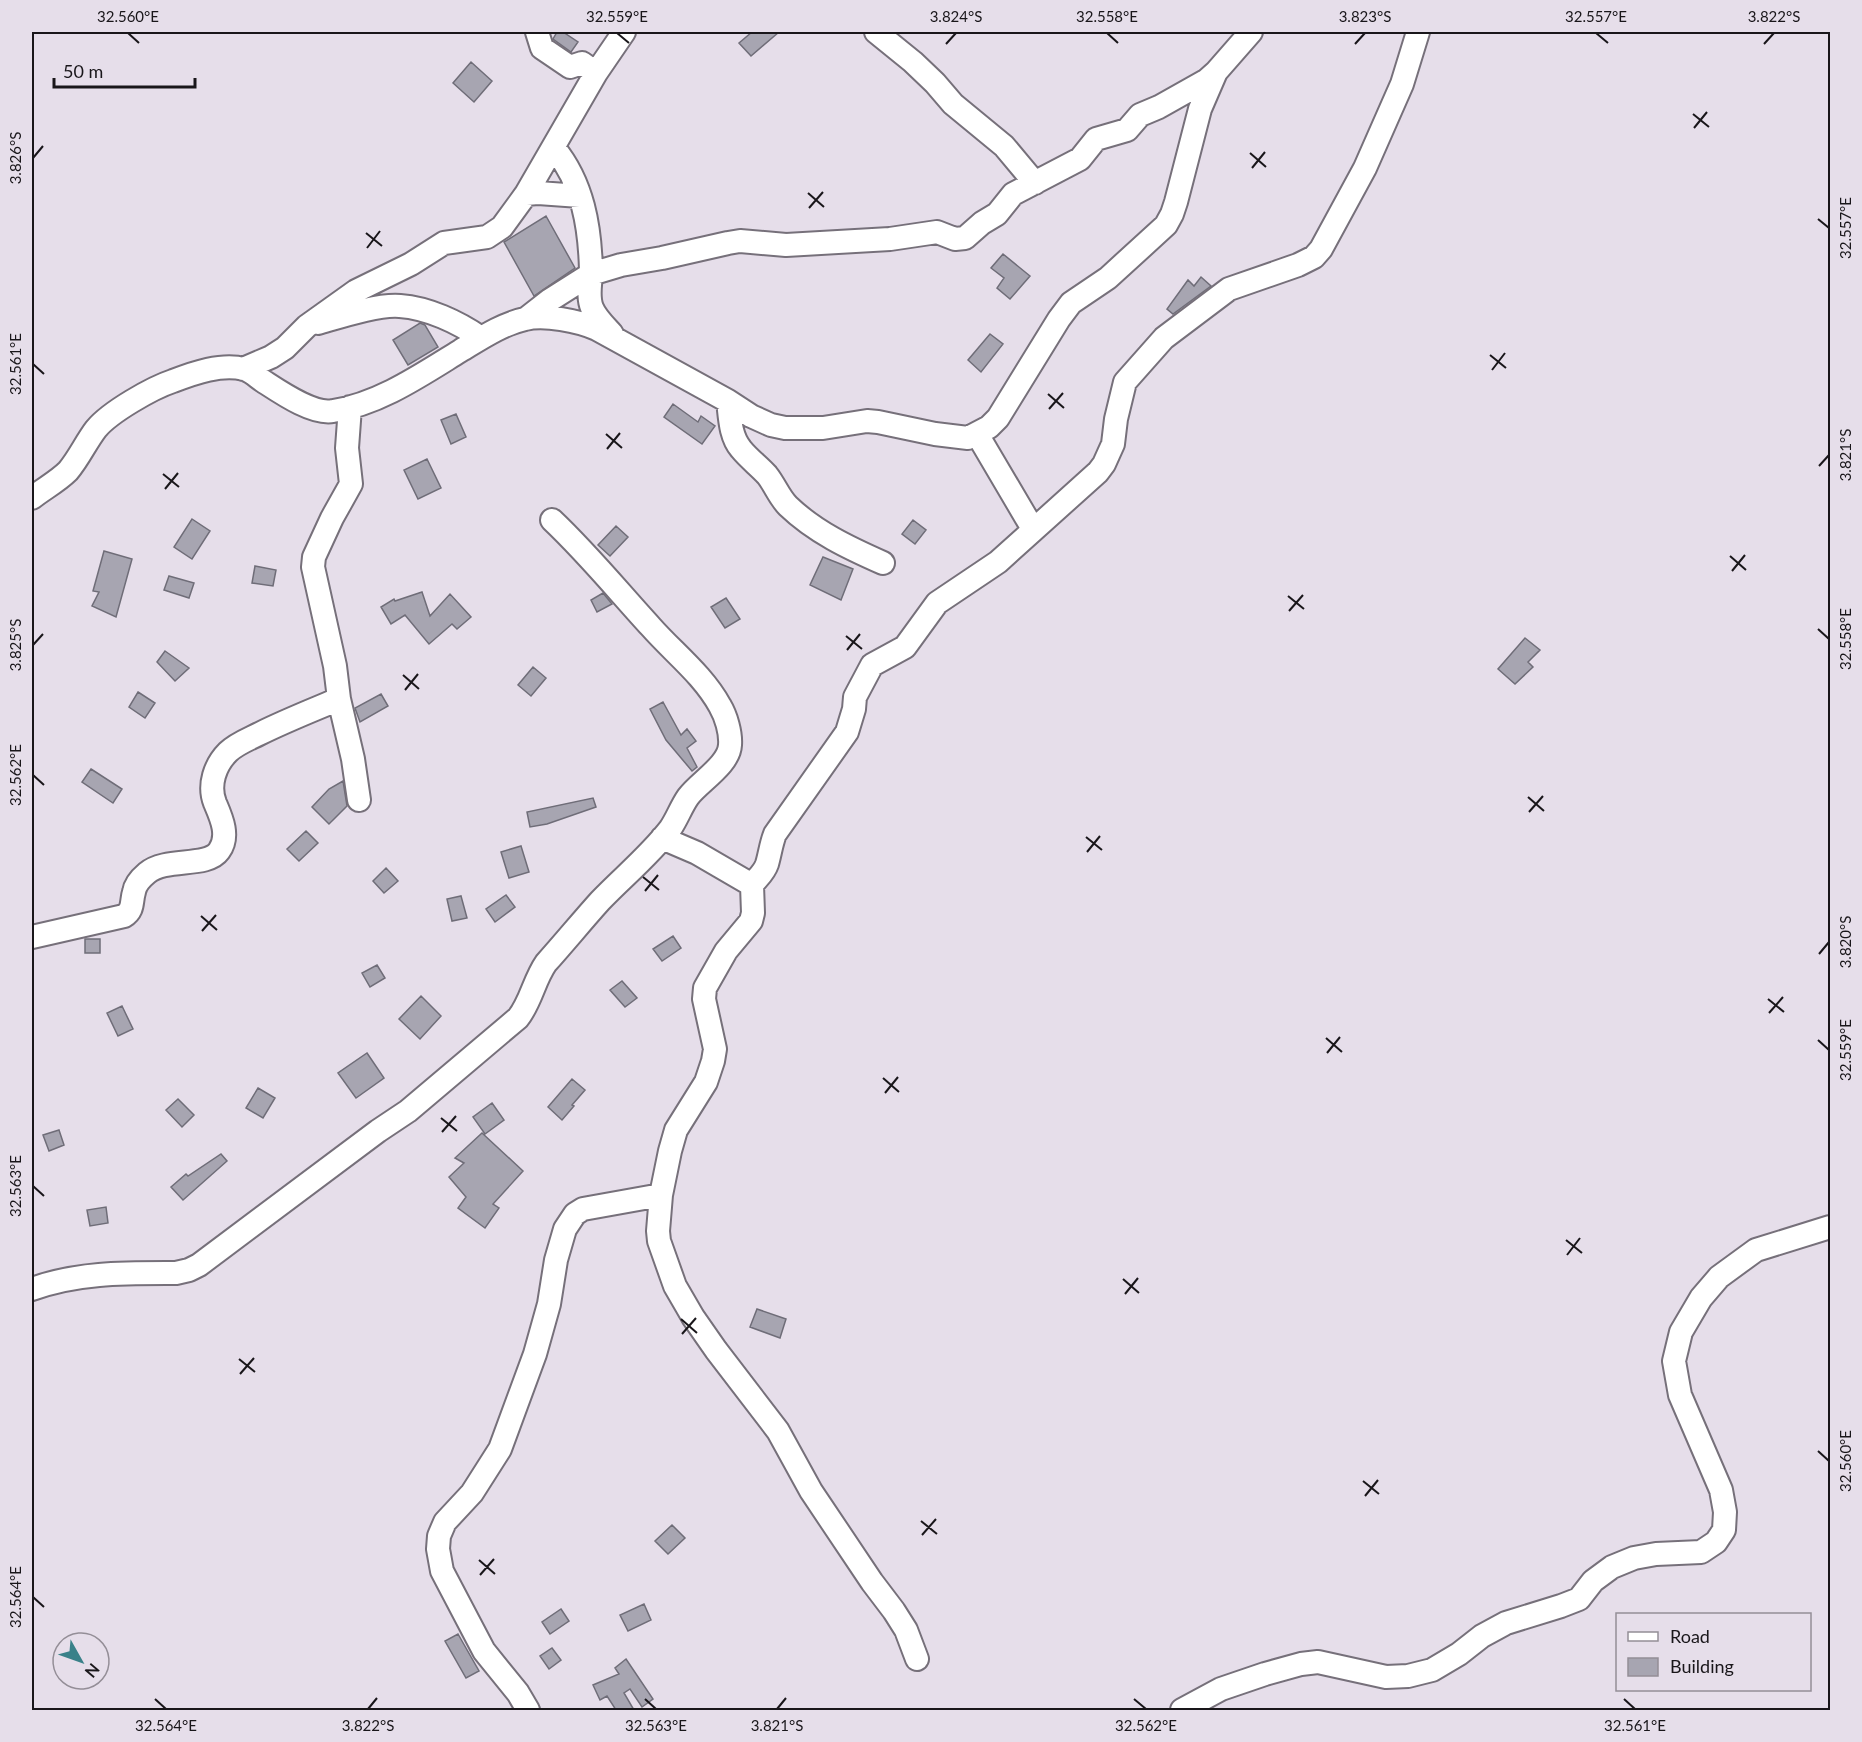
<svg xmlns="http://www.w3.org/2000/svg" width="1862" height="1742" font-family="Lato,sans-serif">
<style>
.building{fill:#a7a5b1;stroke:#6f6d78;stroke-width:1.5}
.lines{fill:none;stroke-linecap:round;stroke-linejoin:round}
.minor-casing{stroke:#76707a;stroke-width:26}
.minor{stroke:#fff;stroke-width:22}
.ticks{fill:none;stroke:#19161a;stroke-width:2}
.neatline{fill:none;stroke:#19161a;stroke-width:2}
.ticks-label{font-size:15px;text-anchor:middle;fill:#19161a}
</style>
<rect width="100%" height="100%" fill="#e6deea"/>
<path class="building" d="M557,32H563L578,42L571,52L553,39Z
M752,32H779L751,56L739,43Z
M471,62L492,81L474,102L453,83Z
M546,216L575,268L534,296L504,242Z
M1003,254L1030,276L1010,299L997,288L1004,278L991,268Z
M1201,277L1211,286L1173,314L1167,309L1188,280L1194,286Z
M420,323L425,325L438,347L408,365L393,340Z
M990,334L1003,344L981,372L968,360Z
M673,404L698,422L701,416L715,426L702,444L664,417Z
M456,414L466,437L451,444L441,420Z
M427,459L441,488L418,499L404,470Z
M192,519L210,531L192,559L174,547Z
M913,520L926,530L915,544L902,534Z
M616,526L628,537L610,556L598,545Z
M104,551L132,559L116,617L92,606L99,592L93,591Z
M823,557L853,569L841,600L810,585Z
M255,566L276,570L273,586L252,583Z
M169,576L194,583L189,598L164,590Z
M422,592L430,616L450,594L471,617L457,629L452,624L429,644L405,615L391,624L381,607L394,599L395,601Z
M603,593L612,604L597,612L591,600Z
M726,598L740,619L725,628L711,607Z
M1525,638L1540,650L1528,662L1533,667L1515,684L1498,669Z
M165,651L189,668L175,681L157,662Z
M533,667L546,678L531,696L518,685Z
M138,692L155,703L145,718L129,707Z
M381,694L388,706L360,722L355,708Z
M663,702L681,735L687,729L696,741L687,748L697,767L692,771L666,740L650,709Z
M91,769L122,789L113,803L82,782Z
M343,781L347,806L329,824L312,807L329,789Z
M593,798L596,807L547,824L530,827L527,812Z
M306,831L318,843L299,861L287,849Z
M521,846L529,872L509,878L501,852Z
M386,868L398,881L384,893L373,881Z
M506,895L515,907L495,922L486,909Z
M461,896L467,918L452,921L447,899Z
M673,936L681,948L662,961L653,949Z
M85,939H100V953H85Z
M377,965L385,978L370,987L362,973Z
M622,981L637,998L625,1007L610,990Z
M421,996L441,1016L420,1039L399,1019Z
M122,1006L133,1029L118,1036L107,1013Z
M367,1053L384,1078L356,1098L338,1073Z
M572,1079L585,1090L572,1105L574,1106L562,1120L548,1107Z
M258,1088L275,1098L263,1118L246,1108Z
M178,1099L194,1115L182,1127L166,1110Z
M492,1103L504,1120L485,1134L473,1117Z
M59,1130L64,1145L49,1151L43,1135Z
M482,1133L523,1171L493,1204L499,1208L485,1228L458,1208L466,1197L449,1177L464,1163L455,1158Z
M221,1154L227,1161L183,1200L171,1187L186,1174L188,1176Z
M106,1207L108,1223L90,1226L87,1210Z
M757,1309L786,1319L780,1338L750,1327Z
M672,1525L685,1538L668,1554L655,1541Z
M644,1604L651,1620L628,1631L620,1615Z
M561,1609L569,1621L550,1634L542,1622Z
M458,1634L479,1671L466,1678L445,1641Z
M552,1648L561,1660L549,1669L540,1656Z
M626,1659L653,1699L642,1707L630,1689L624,1693L634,1710H616L607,1696L600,1700L593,1685L619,1674L615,1668Z"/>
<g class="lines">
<g class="minor-casing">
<path id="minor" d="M537,32L542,48L570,67L582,63L596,73
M876,32L913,62L935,83L953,104L1004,146L1035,183
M554,148C583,183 590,227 591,271C591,283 587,296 592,308C596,318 606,327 612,334
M526,194L538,193L580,196
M527,318L550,300L591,274L621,265L662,258L728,243L740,241L786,245L890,239L937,232L955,239L965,238L982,223L997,214L1013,194L1080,159L1096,139L1127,130L1140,115L1159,107L1207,80L1216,72
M318,323C339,317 378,304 400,306C428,308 458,322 481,338
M243,369L271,357L285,348L307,326L356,291L411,264L444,243L487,237L502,227L526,194L596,73L624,32
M728,401C730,417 730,436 741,449C749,459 759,466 767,475C775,485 779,497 788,506C815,532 849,548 883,563
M350,407L347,448L351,484L332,518L314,557L313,567L335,666L339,699L353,759L359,800
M977,434L1033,529
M32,498C43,489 57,482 68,471C79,458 86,442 96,429C110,412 152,388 173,381C194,373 222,363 244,369C251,371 257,377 263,381C280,392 313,415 333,411C379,404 421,375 460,351C480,339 502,324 525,319C544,314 579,321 597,329L728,401L751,416L771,425L785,428H823L867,421L878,422L935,434L968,438L989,427L998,418L1059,319L1071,303L1108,278L1166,225L1172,214L1176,202L1200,109L1216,72L1251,32
M662,838L697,853L752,885
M32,937L124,916C134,910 131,901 134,892C135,884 141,878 147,873C166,857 207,868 219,851C230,836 221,817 215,803C208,785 215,765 228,752C236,744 249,739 259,734C285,721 313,710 339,699
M32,1289C78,1272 127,1273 176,1273L189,1270L199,1265L378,1131L408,1111L518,1018C531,1002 534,980 546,963C564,943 582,921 600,901C623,877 649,856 670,829C677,819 681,807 688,797C699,782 729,765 730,745C731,733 726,716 720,706C703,675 674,653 651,627C618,591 588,554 552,520
M917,1659L906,1630L894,1611L872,1582L811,1491L778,1431L716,1350L693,1317L675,1286L659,1241L658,1231L661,1195L670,1151L676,1130L706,1082L713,1061L715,1049L704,999L705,988L726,951L751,921L753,913L752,885C757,878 764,873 767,864C770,854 771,844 775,834L847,732L854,709L855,697L872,665L905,647L937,603L998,562L1098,472L1104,464L1113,444L1116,419L1125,382L1164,338L1229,289L1298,265L1314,257L1321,249L1365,168L1402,84L1418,32
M528,1710L518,1693L484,1651L442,1571L438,1549L439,1536L445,1522L472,1493L500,1449L535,1354L549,1304L556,1260L565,1229L575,1214L583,1209L661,1195
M1182,1710L1221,1689L1265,1674L1301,1664L1318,1662L1386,1677L1408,1676L1432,1670L1459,1654L1482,1636L1506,1623L1561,1606L1579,1599L1593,1581L1612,1567L1634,1558L1656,1554L1701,1552L1716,1542L1724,1530L1725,1512L1721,1490L1680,1395L1674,1361L1681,1332L1701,1298L1719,1277L1756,1250L1830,1227"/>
</g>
<use href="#minor" class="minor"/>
</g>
<path class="ticks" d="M128,33L139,43M617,33L629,43M1107,33L1118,43M1596,33L1608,43M946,44L956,33M1355,44L1365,33M1764,44L1774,33M1693,114L1709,127M1694,128L1707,112M1250,153L1266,167M33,158L43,146M1252,168L1265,152M808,193L824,207M809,208L823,192M1818,219L1829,228M366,233L382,246M367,248L380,231M1490,355L1506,368M33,364L44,374M1492,370L1505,353M1048,394L1064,408M1049,409L1063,393M606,434L622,448M607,449L620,433M1819,466L1829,455M163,474L179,487M165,489L178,473M1730,556L1746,570M1732,571L1745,555M1288,596L1304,609M1289,611L1303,595M1818,629L1829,639M846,636L862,649M33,645L43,634M847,650L860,634M403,675L419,689M405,690L418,674M33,775L44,785M1528,797L1544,811M1529,812L1543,796M1086,837L1102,850M1087,852L1100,836M643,877L659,890M645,891L658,875M201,916L217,930M202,931L216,915M1819,954L1829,942M1768,999L1784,1012M1769,1013L1783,997M1326,1038L1342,1052M1818,1040L1829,1050M1327,1053L1340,1037M883,1078L899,1092M885,1093L898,1077M441,1118L457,1131M442,1132L456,1116M33,1186L44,1196M1566,1240L1582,1253M1567,1255L1580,1238M1123,1279L1139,1293M1125,1294L1138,1278M681,1319L697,1333M682,1334L696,1318M239,1359L255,1372M240,1374L254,1358M1818,1451L1829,1461M1363,1481L1379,1494M1365,1496L1378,1480M921,1521L937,1534M922,1535L936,1519M479,1560L495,1574M480,1575L494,1559M33,1597L44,1607M155,1699L166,1709M645,1699L656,1709M1134,1699L1146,1709M1624,1699L1635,1709M368,1709L377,1698M777,1709L786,1698"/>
<rect width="1862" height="1742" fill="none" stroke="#e6deea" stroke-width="66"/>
<rect x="1616" y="1613" width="195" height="78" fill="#e6deea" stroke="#948e97" stroke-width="1.5"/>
<rect x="1628" y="1632" width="30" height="9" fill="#ffffff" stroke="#948e97" stroke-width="1.5"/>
<text x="1670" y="1643" font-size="18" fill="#19161a">Road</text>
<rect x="1628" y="1658" width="30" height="18" fill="#a7a5b1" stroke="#948e97" stroke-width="1.5"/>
<text x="1670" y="1673" font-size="18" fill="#19161a">Building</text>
<g transform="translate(81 1661) rotate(130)"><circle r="28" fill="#e6deea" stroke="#948e97" stroke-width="1.5"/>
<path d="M0-4.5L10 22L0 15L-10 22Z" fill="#398189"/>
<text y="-9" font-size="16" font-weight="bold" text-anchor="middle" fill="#19161a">N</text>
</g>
<path d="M54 78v9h141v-9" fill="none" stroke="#19161a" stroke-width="3"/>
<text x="63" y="78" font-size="18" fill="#19161a" stroke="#e6deea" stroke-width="4.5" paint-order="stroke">50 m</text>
<rect x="33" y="33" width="1796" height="1676" class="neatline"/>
<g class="ticks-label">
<text x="128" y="22">32.560°E</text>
<text x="617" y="22">32.559°E</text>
<text x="956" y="22">3.824°S</text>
<text x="1107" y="22">32.558°E</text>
<text x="1365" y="22">3.823°S</text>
<text x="1596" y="22">32.557°E</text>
<text x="1774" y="22">3.822°S</text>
<text transform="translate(16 158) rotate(-90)" y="5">3.826°S</text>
<text transform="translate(1846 228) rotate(-90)" y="5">32.557°E</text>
<text transform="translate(16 364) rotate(-90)" y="5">32.561°E</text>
<text transform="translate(1846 455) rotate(-90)" y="5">3.821°S</text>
<text transform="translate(1846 639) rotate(-90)" y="5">32.558°E</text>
<text transform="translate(16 645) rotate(-90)" y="5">3.825°S</text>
<text transform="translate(16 775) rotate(-90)" y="5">32.562°E</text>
<text transform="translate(1846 942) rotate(-90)" y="5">3.820°S</text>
<text transform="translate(1846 1050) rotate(-90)" y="5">32.559°E</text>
<text transform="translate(16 1186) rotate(-90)" y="5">32.563°E</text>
<text transform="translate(1846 1461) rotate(-90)" y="5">32.560°E</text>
<text transform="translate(16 1597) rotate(-90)" y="5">32.564°E</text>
<text x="166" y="1731">32.564°E</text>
<text x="368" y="1731">3.822°S</text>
<text x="656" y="1731">32.563°E</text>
<text x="777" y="1731">3.821°S</text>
<text x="1146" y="1731">32.562°E</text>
<text x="1635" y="1731">32.561°E</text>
</g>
</svg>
